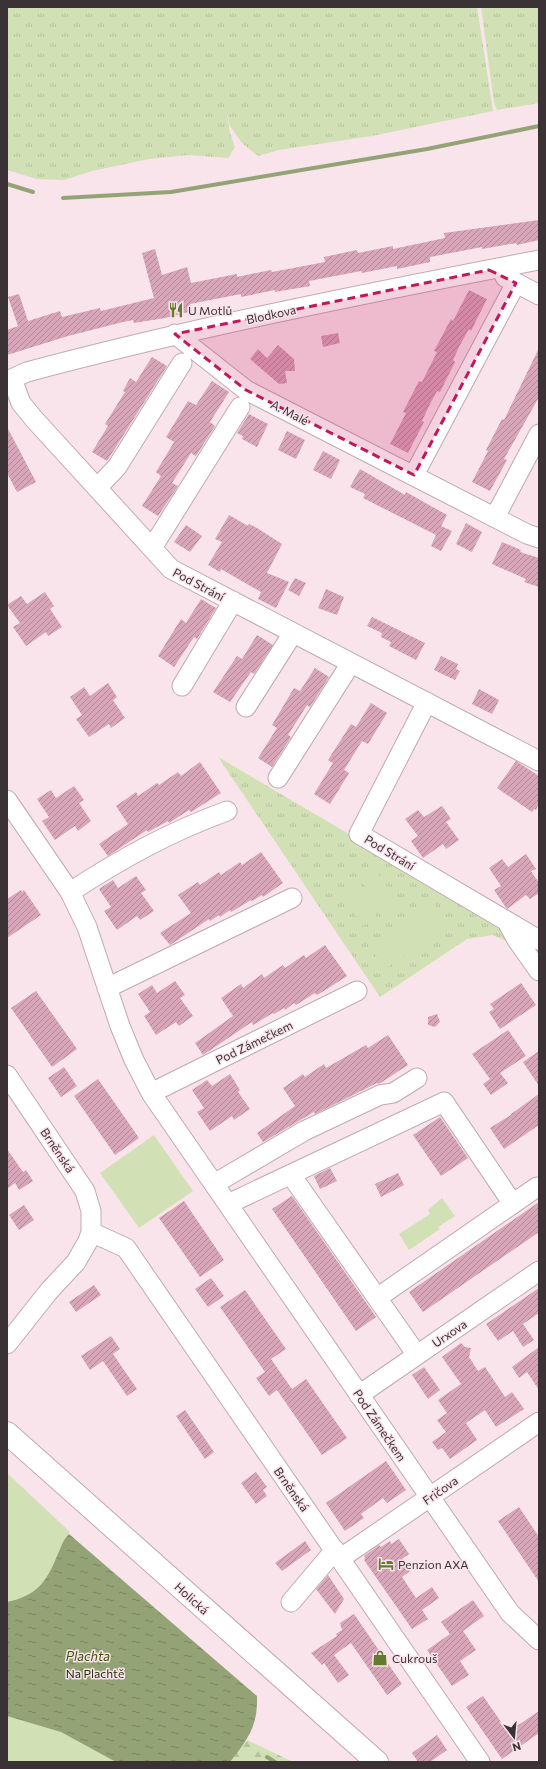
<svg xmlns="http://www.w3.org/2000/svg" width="546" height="1769" font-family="Commissioner,sans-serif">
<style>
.grass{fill:url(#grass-tufts)}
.forest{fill:url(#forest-firs)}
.park{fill:#d1e1b5}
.water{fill:url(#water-ripples)}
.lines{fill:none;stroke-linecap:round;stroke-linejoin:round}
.stream{stroke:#94a376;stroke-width:4}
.building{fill:url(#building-hatch)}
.minor-casing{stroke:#beaab1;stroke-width:21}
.major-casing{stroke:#beaab1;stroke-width:24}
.minor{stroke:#fff;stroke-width:19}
.major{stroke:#fff;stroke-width:22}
.marked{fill:#c2185b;fill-opacity:0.2;stroke:#c2185b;stroke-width:3;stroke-dasharray:8 5;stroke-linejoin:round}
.labels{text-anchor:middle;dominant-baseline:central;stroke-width:3;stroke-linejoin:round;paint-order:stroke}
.poi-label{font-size:12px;fill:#3a3235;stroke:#f9e4ec;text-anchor:start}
.street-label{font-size:12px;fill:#3a3235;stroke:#f9e4ec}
.park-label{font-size:12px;fill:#252e0b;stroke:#f9e4ec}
.water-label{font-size:13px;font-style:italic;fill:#3f5008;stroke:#f9e4ec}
</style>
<defs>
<pattern id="grass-tufts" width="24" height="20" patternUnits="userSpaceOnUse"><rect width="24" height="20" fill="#d1e1b5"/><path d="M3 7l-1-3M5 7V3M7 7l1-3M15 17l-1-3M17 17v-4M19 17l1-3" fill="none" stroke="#b4c29c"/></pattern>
<pattern id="forest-firs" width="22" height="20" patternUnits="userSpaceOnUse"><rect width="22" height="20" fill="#d1e1b5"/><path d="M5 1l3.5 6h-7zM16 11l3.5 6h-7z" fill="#b4c29c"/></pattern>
<pattern id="water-ripples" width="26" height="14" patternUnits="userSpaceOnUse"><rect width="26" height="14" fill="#94a376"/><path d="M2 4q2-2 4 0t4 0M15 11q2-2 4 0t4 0" fill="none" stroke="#7a8562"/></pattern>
<pattern id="building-hatch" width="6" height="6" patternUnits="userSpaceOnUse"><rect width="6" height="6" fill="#d8a6b9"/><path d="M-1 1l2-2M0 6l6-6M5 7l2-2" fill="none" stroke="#b08897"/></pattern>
</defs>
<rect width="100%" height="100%" fill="#f9e4ec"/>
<path class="grass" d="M7,7H477L493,111L372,136L279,150L258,156L242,143L230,126L227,113L230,133L235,147L228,158L188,155L149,159L92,171L64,180L37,179L7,170Z
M481,7H539V103L497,110L494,103Z
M218,757L497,921L511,943L493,935L467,939L380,997Z"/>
<path class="forest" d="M247,1740L293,1762H230Z"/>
<path class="park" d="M375,869L398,904L383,913L360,878Z
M356,882L376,916L362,926L341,891Z
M432,901L449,925L385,969L369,945Z
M154,1135L193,1191L139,1228L100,1173Z
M442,1198L455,1216L438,1227L440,1229L409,1250L399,1234L430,1214L428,1210Z
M7,1473L69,1531V1534L250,1721L231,1762H7Z"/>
<path class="water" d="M69,1534L257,1696C258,1726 248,1739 230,1762H116L61,1732L7,1716V1602C36,1596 46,1583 57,1556C61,1548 62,1541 69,1534Z"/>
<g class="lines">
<path class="stream" d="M7,184L33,192
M63,198L171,192L427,149L539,126
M267,1757L275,1762"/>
</g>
<path class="building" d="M539,220V240L517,245L516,243L482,249V247L430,257V262L397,269V266L362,273L361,271L309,281L310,286L275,292V290L241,297V294L190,304L192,311L165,318L134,323L133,320L123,322L68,336L7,355V330L18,326L8,297L19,294L28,321L60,311L62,317L100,308L101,311L154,298L142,253L155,249L162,275L187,267L191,283L237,274V277L271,270L272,272L325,262L324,257L357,250L358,253L393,246V249L445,238L444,233Z
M469,290L487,299L471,331L469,329L460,345L453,360L455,362L440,392L437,391L429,406L422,421L424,422L408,453L390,444L406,413L403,412L419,381L422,382L437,352L434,351L451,319L453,321Z
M338,333L340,343L323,347L321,336Z
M278,345L294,359L295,371H285L287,383L279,384L250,359L258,349L267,358Z
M539,348V397L504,459L507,460L490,491L472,482L488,451L486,450L502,419L504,420Z
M152,357L167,366L107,461L92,452L108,426L105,424L125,392L123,391L130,378L136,382Z
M212,381L229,392L210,422L215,426L196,456L191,453L172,483L178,486L158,516L142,506L161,476L156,472L174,442L166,437L188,401L196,405Z
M249,414L268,424L257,447L242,439L243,436L237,433Z
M7,427L36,482L17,492L7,473Z
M287,431L305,440L296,459L278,450Z
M323,451L340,460L331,479L313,470Z
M360,469L405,495L406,492L447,515L441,526L452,531L441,551L431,546L436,535L363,498L365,494L350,487Z
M229,515L248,526L249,524L257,528L282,544L267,573L289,582L276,608L258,599L261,592L221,569L220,572L208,565L222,542L215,539Z
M466,523L482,532L472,552L456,544Z
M186,525L202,536L190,552L174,542Z
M502,542L521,550L520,552L539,558V587L524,582L526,579L492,564Z
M295,578L306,583L299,596L288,590Z
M326,589L344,597L337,615L318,608Z
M45,592L54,606L50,609L62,627L48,636L46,632L26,646L13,627L20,623L7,605L21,596L27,604Z
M201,599L216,608L197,639L194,637L174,667L158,656L181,619L186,623Z
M372,617L425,643L416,660L389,646L391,642L381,637L382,633L367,626Z
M257,635L273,645L254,674L251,672L230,702L213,692L237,656L242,659Z
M441,656L458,664L456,669L460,671L455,680L434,670Z
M315,668L329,677L310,707L307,705L288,735L291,737L272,767L258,758L277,728L272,725L294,688L300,691Z
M108,683L117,697L113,700L125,718L111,728L109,724L89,737L76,719L82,715L70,697L84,687L90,696Z
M479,689L499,700L492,714L472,704Z
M371,703L387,713L368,744L362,741L344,770L349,773L330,804L314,794L333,763L328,760L351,724L356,727Z
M516,761L539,776V803L536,810L534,809L532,812L497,788Z
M200,762L221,793L191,812L189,810L169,823L168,821L148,832L147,830L108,856L99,844L128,824L116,806L136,792L138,796L157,783L159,785L178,772L181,776Z
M74,786L84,800L79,803L91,821L78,831L75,826L55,840L42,821L49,817L37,799L51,790L56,798Z
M442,806L451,819L446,822L459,840L446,849L443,844L423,858L411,841L418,836L405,819L418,810L424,817Z
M261,852L283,883L263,897L262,895L252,901L251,900L231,912L230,910L220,917L219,915L210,921L209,919L170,945L160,933L191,913L178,895L198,882L200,885L219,872L221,875L240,862L242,865Z
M526,854L536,869L531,871L539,883V893L530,899L526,895L507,909L494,890L501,886L489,868L502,859L508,867Z
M136,876L146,890L141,893L154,911L140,920L137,916L117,930L104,911L111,907L99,889L113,880L118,888Z
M21,890L22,892L24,890L41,915L7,938V899Z
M325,945L347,976L327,989L317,995L315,993L296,1005L294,1003L285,1010L284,1008L274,1014L273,1013L253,1025L252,1022L203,1055L195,1043L233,1016L221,998L241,984L243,988L262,974L264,978L283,965L285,968L304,955L306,958Z
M175,981L185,995L180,998L193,1016L179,1026L176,1022L156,1035L144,1016L150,1012L138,994L152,985L157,993Z
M521,983L536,1005L500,1029L489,1012L494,1009L490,1004Z
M36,991L77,1049L52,1067L11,1008Z
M437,1014L440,1022L435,1027L428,1025V1017Z
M508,1030L526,1056L500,1073L508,1083L491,1095L483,1084L490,1079L472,1054Z
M388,1035L408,1065L379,1084L377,1083L315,1114L314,1112L263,1142L257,1133L295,1106L283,1088L303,1074L305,1077L324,1064L326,1068L366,1045L368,1048Z
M539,1051V1086L523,1062Z
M64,1067L77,1086L61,1097L48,1078Z
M230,1074L240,1090L238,1092L250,1109L234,1120L232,1116L210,1131L197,1112L204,1108L192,1090L207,1080L212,1086Z
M98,1079L139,1138L115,1155L74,1096Z
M539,1094V1125L504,1149L490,1128L511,1115V1114Z
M440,1117L468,1158L441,1176L413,1135Z
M7,1149L23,1172L26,1170L33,1181L19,1190L15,1183L7,1189Z
M330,1168L337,1181L320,1189L314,1176Z
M398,1173L404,1185L381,1197L375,1184Z
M292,1196L376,1317L356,1331L272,1209Z
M184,1201L224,1260L200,1277L159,1218Z
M539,1202V1232L423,1312L409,1292Z
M24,1205L34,1220L19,1230L9,1215Z
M211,1278L224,1296L208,1307L195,1289Z
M94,1285L101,1295L76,1312L69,1302Z
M539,1288V1313L523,1324L534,1340L523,1347L513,1331L498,1341L486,1324Z
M245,1290L286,1349L271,1359L292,1389L306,1379L347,1438L322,1455L277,1390L269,1396L256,1378L265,1372L220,1307Z
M111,1336L120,1349L113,1354L137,1389L127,1396L103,1361L90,1370L81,1356Z
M461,1343L465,1347L471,1348L469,1357L478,1371L485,1367L505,1397L512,1392L524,1409L496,1427L485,1410L466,1423L477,1440L450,1459L442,1448L438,1450L432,1442L446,1432L437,1420L447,1413L438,1400L461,1384L442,1357Z
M539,1347V1390L527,1372L519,1378L512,1367Z
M424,1367L440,1390L428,1399L412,1375Z
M185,1410L214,1452L205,1459L176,1416Z
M386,1461L406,1490L387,1503L383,1498L361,1514L364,1518L345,1531L326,1503Z
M256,1472L267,1487L263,1490L267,1496L256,1504L241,1483Z
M519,1507L539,1537V1582L498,1521Z
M399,1539L409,1554L402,1559L410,1571L402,1577L416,1598L432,1587L439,1598L422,1610L428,1619L412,1629L364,1560L365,1558L364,1556L379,1545L381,1547L390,1541L391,1544Z
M305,1541L311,1550L282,1571L275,1563Z
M328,1575L344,1599L335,1614L316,1589Z
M473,1600L484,1616L463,1631L476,1650L460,1661L469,1675L452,1686L427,1650L450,1634L441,1622Z
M354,1614L402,1684L387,1695L351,1643L334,1655L349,1675L338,1683L324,1663L322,1665L311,1653L337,1636L336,1634L342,1630L340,1623Z
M483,1696L508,1732L539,1711V1733L502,1759L466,1707Z
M437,1735L447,1750L430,1762H418L412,1753Z"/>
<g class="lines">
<g class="minor-casing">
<path id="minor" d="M505,277L539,295
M175,334L246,390L527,534L539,538
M12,379L21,403L34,419L171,569L539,761
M7,381L27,372C196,327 367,293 539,260
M414,475L516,283
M97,488L117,467L182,363
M495,517L539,434
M152,548L240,407
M182,686L233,601
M427,702L359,834L539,940
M246,707L293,633
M278,778L351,663
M7,800L70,892L87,927L120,1026L134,1060L151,1093L510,1613L539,1640
M70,892C121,859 169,832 227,811
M507,922L517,940L539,971
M107,988L292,898
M7,1075L85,1191L91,1211V1232L88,1241L76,1262L49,1291L7,1344
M151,1093L357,991
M291,1175L417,1355
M214,1184L304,1131L380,1095L393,1093L417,1078
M228,1204L444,1102L513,1204
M91,1232L126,1248L480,1762
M377,1298L537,1187
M359,1395L539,1271
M341,1558L539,1422
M291,1602L335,1550"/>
</g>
<g class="major-casing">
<path id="major" d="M7,1433L377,1762"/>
</g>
<use href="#minor" class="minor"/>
<use href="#major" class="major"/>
</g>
<path class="marked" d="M489,270L516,283L414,475L246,390L175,334Z"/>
<defs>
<g id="restaurant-bare" transform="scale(1.2)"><path d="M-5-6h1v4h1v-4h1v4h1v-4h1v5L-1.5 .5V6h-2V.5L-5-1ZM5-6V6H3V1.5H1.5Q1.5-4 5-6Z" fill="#647a2c" stroke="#f9e4ec" stroke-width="2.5" paint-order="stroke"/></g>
<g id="hotel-bare" transform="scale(1.2)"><path d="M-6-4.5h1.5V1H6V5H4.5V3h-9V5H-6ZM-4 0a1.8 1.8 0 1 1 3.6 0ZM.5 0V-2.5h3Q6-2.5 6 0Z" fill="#647a2c" stroke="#f9e4ec" stroke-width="2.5" paint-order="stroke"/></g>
<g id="shop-bare" transform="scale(1.2)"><path d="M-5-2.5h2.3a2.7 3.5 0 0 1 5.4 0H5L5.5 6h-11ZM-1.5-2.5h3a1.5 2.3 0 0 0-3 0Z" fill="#647a2c" stroke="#f9e4ec" stroke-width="2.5" paint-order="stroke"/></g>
</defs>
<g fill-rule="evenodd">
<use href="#restaurant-bare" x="176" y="310"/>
<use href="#hotel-bare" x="386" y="1564"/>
<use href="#shop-bare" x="380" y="1658"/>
</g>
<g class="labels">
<g class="poi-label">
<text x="188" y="310">U Motlů</text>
<text x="398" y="1564">Penzion AXA</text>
<text x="392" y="1658">Cukrouš</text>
</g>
<g class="street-label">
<text transform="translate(271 314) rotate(-12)">Blodkova</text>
<text transform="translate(290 412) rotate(27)">A. Malé</text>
<text transform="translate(199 584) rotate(28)">Pod Strání</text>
<text transform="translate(390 852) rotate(31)">Pod Strání</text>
<text transform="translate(254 1042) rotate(-26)">Pod Zámečkem</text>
<text transform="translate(58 1150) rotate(56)">Brněnská</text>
<text transform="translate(449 1333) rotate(-34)">Urxova</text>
<text transform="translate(380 1425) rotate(56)">Pod Zámečkem</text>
<text transform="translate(292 1489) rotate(55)">Brněnská</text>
<text transform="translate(440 1490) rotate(-35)">Fričova</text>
<text transform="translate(192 1598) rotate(42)">Holická</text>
</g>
<g class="park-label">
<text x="95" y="1673">Na Plachtě</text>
</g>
<g class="water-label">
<text x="88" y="1656">Plachta</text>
</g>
</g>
<rect width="546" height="1769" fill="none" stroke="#3a3235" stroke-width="16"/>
<g transform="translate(514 1737) rotate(164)" stroke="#f9e4ec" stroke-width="3" paint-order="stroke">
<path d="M0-3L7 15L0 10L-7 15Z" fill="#3a3235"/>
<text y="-6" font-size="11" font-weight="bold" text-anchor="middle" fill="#3a3235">N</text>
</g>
</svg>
